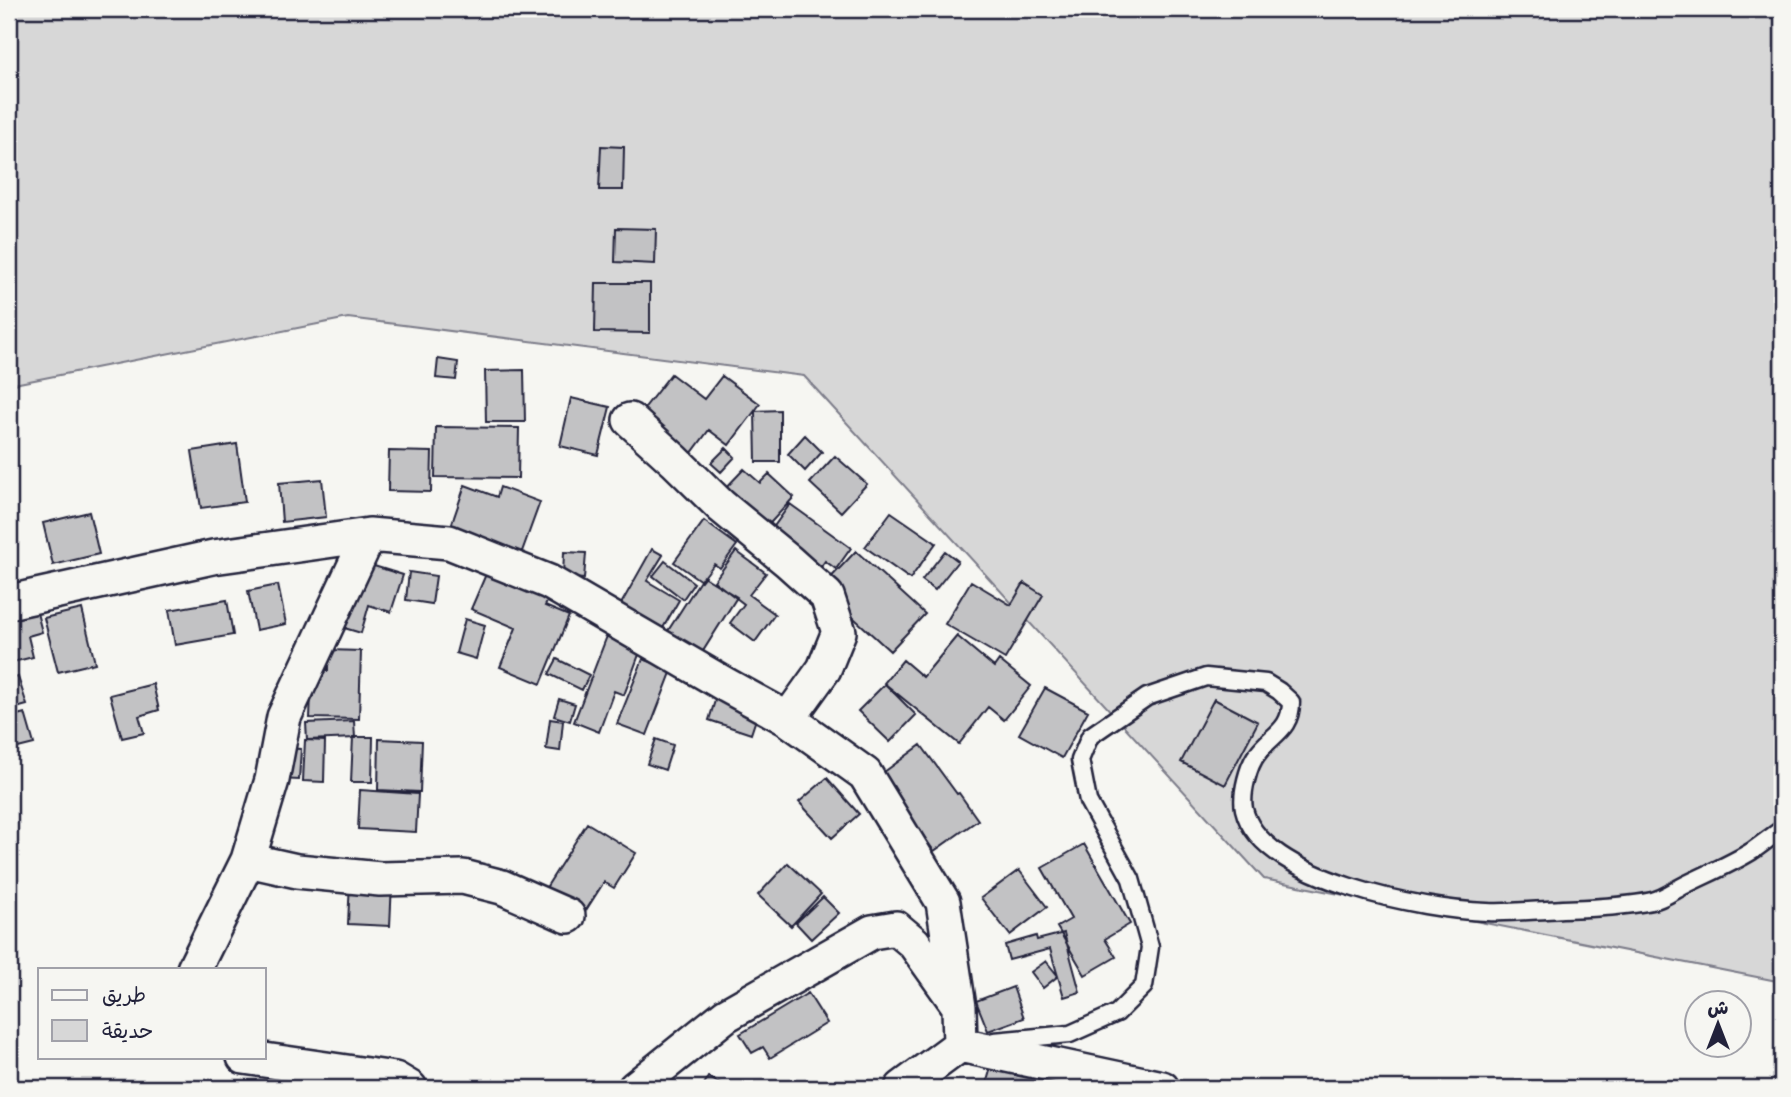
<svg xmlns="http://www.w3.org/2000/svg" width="1791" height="1097" font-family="Dekko,'Playpen Sans Arabic',sans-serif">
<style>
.green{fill:#d7d7d7;stroke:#7c7c89;stroke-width:2}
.building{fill:#c2c2c4;stroke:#22223b;stroke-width:2}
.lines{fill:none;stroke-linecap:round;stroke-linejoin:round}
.service-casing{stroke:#22223b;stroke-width:21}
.minor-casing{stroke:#22223b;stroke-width:38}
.service{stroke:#f6f6f2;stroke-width:16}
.minor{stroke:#f6f6f2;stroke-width:33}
</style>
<rect width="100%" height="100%" fill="#f6f6f2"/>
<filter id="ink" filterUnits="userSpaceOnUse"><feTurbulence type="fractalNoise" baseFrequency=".0143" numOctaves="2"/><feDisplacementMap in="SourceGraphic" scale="14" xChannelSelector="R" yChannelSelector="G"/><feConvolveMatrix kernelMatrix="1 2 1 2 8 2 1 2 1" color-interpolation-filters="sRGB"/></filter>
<g filter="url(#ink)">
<path class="green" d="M9,9H1782V982L1264,879L804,376L348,318L9,385Z"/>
<path class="building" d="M601,146L624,147L623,190H599Z
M616,228L656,229L655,264L615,262Z
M596,283H650V333L595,332Z
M438,359L458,362L456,380L436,378Z
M524,370L525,422H486L485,371Z
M671,374L704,399L722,376L760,404L729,445L709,430L691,454L639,415Z
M571,398L610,407L598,455L560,446Z
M780,410V462H756L755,411Z
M436,427L519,428L518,478L435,477Z
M805,435L822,452L805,471L788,454Z
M237,444L245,502L201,508L192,451Z
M726,448L735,457L721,472L711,463Z
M389,451L432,452L431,492L388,491Z
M835,456L867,484L841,512L810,483Z
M744,469L760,483L769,474L794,497L762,532L721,493Z
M322,479L326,517L282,522L279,483Z
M465,485L497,497L500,487L540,502L520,557L449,532Z
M790,504L851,548L836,569L825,561L815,575L765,539Z
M89,512L99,554L53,565L43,523Z
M891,512L936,543L910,579L865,547Z
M704,521L737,545L720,568L714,564L701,581L674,562Z
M652,549L663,555L647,581L679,600L663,628L621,604Z
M736,551L766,573L749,595L775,614L755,642L730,623L744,604L714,581Z
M856,551L925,614L890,651L821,588Z
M945,551L958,561L935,590L922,580Z
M564,552L586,553L584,579L563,577Z
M665,561L694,583L683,599L653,576Z
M361,562L403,575L391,612L369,605L361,633L341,627Z
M409,572L436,576L432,604L406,600Z
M486,574L548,600L545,606L569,616L541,684L500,667L516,628L471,609Z
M703,576L737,597L698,659L664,637Z
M971,581L1011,605L1024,583L1043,595L1005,659L945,624Z
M278,585L286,624L256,630L248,591Z
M227,600L233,635L175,645L169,610Z
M35,605L42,632L28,636L33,657L9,663V611Z
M82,609L95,663L58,672L44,618Z
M465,619L485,625L476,659L456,653Z
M607,636L641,649L624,695L614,691L599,732L574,722Z
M957,636L994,667L999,660L1031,686L1004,720L988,707L959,744L884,683L903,660L923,677Z
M328,650L361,651L359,719L310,718L312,671H328Z
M557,659L589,675L582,690L549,674Z
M643,659L672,670L647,735L617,724Z
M18,677L27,705L9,710V679Z
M153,684L159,710L139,716L144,733L122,738L110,695Z
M885,684L916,715L890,742L858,711Z
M1045,688L1088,711L1062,758L1019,734Z
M717,694L760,707L751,734L709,720Z
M559,699L575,704L570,721L554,716Z
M1214,699L1258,722L1225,785L1181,762Z
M25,713L34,744L14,749L9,729V717Z
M550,719L563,721L560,751L546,749Z
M354,721L355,738L307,740L306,723Z
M353,737H373L372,782H351Z
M379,739L422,741L420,792L378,790Z
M656,739L673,745L665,770L647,764Z
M305,740L325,741L324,782L303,781Z
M921,745L957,794L959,793L978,820L934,851L880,775Z
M281,748L301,749L299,780L280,779Z
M827,778L859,814L832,838L799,802Z
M360,790L418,794L416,832L358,829Z
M587,823L636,853L614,888L604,882L583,915L544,891Z
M1084,844L1130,924L1105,939L1116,957L1085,975L1057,927L1071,919L1042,868Z
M788,863L821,894L791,926L758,895Z
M1019,870L1047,907L1010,935L981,898Z
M350,881L392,883L390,926L348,924Z
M823,897L839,913L811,939L796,923Z
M1064,933L1080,992L1064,997L1050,949L1009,960L1005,945L1036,936L1037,940Z
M1046,961L1058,976L1043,988L1031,972Z
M1013,987L1024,1018L988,1031L976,1001Z
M808,993L827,1023L770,1058L763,1047L752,1053L740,1034Z
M994,1057L1067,1078L1064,1088H985Z
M708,1077L728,1088H702Z"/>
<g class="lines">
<g class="service-casing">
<path id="service" d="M994,1041L1070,1034L1117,1013L1144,986L1150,947L1131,879L1088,801L1080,760L1090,736L1147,697L1206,677L1266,683L1279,691L1291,702C1291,730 1272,734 1258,753C1248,765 1241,794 1244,809C1260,880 1426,910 1487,912C1507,913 1527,911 1546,910C1581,908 1618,908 1652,901C1663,899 1675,890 1685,885C1707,874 1731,864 1752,851C1762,844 1772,836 1782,829"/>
</g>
<g class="minor-casing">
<path id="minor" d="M630,420L675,461L721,506L788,561L827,596L839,632L824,669L788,719
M9,602L213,557L369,535L449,542L549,582L726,685L788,719L865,774L943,902L959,1007L960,1045L1162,1088
M248,860L297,871L380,879L463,877L502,887L568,916
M194,969L248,860L272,780L284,717L369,535
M244,1057L395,1079L410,1088
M635,1088L726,1015L872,932L896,928L914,943L956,1002
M902,1088L960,1045"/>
</g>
<use href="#service" class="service"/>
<use href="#minor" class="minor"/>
</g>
</g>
<rect width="1791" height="1097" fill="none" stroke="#f6f6f2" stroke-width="35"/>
<rect x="18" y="18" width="1756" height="1062" fill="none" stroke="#22223b" stroke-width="2.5" filter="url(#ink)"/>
<rect x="38" y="968" width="228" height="91" fill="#f6f6f2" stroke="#a1a1a9" stroke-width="2"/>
<rect x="52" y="990" width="35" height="10" fill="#f6f6f2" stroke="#a1a1a9" stroke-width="2"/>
<text x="102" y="1002" font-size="21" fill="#22223b">طريق</text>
<rect x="52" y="1020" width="35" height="21" fill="#d7d7d7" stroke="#a1a1a9" stroke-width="2"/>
<text x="102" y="1038" font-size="21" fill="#22223b">حديقة</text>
<g transform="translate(1718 1024)"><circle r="33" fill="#f6f6f2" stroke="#a1a1a9" stroke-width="2"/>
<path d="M0-5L12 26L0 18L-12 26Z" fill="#22223b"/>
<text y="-10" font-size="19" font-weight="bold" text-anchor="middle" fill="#22223b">ش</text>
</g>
</svg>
